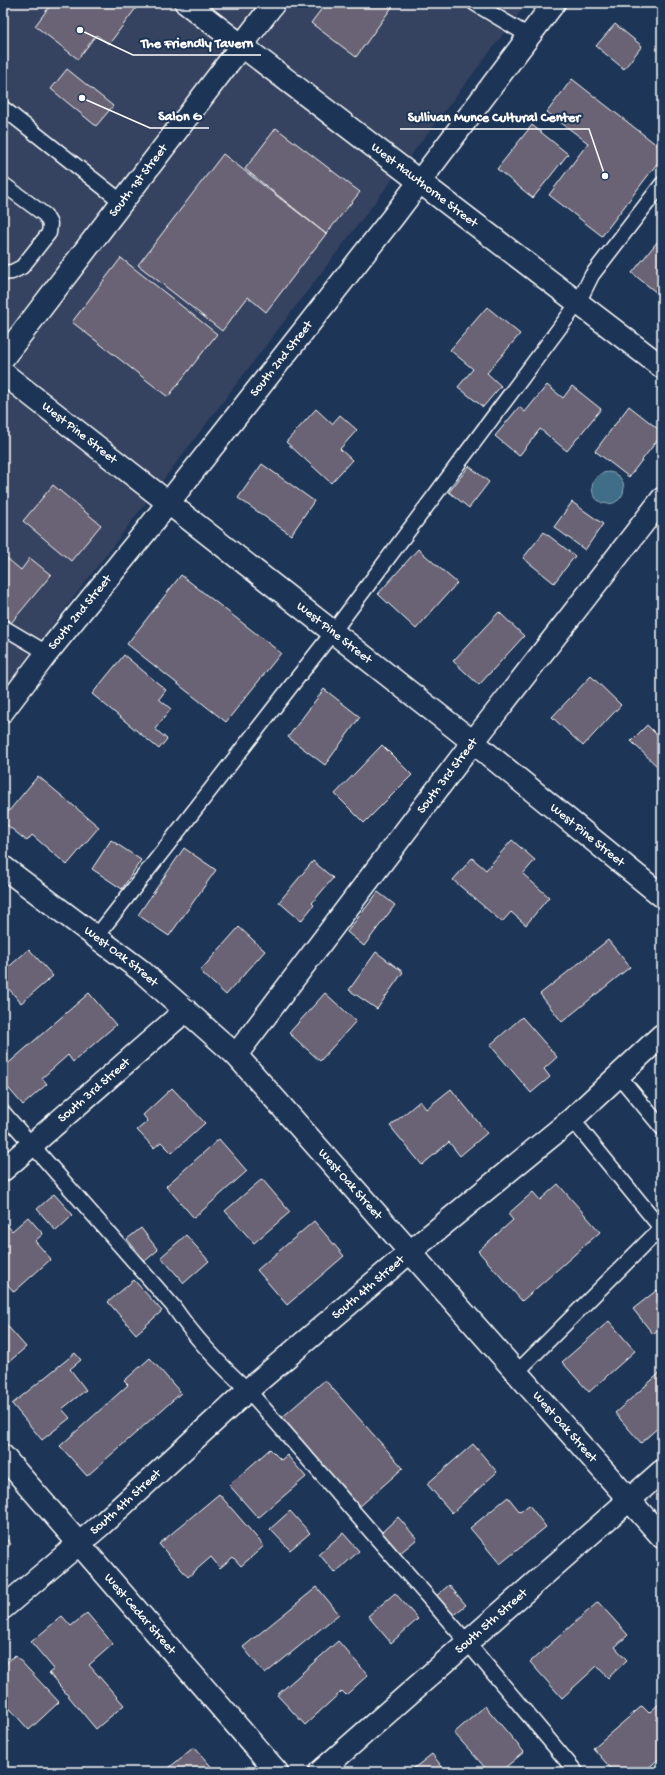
<svg xmlns="http://www.w3.org/2000/svg" width="665" height="1775" font-family="'Gochi Hand',sans-serif">
<style>
.built{fill:#344360}
.water{fill:#416d87;stroke:#8da7b7}
.building{fill:#696475;stroke:#fff}
.lines{fill:none;stroke-linecap:round;stroke-linejoin:round}
.lane-casing{stroke:#fff;stroke-width:17}
.street-casing{stroke:#fff;stroke-width:25}
.secondary-casing{stroke:#fff;stroke-width:25}
.lane{stroke:#1d3557;stroke-width:14}
.street{stroke:#1d3557;stroke-width:22}
.secondary{stroke:#1d3557;stroke-width:22}
.labels{text-anchor:middle;dominant-baseline:central;stroke-width:4;stroke-linejoin:round;paint-order:stroke}
.street-label{font-size:13px;fill:#fff;stroke:#1d3557}
.leader{fill:none;stroke:#fff;stroke-width:1.5}
.callout-dot{fill:#fff;stroke:#1d3557;stroke-width:1.5}
.callout-label{font-size:14px;text-anchor:middle;font-weight:bold;fill:#fff;stroke:#1d3557;stroke-width:4;stroke-linejoin:round;paint-order:stroke}
</style>
<rect width="100%" height="100%" fill="#1d3557"/>
<filter id="ink" filterUnits="userSpaceOnUse"><feTurbulence type="fractalNoise" baseFrequency=".025" numOctaves="2"/><feDisplacementMap in="SourceGraphic" scale="8" xChannelSelector="R" yChannelSelector="G"/><feConvolveMatrix kernelMatrix="1 2 1 2 8 2 1 2 1" color-interpolation-filters="sRGB"/></filter>
<g filter="url(#ink)">
<path class="built" d="M3,3H527L3,690Z"/>
<path class="water" d="M592 488a16 16 0 1 1 32 0a16 16 0 1 1-32 0Z"/>
<path class="building" d="M52,3H128L136,8L109,44L96,35L78,59L35,26Z
M326,3H395L356,57L311,23Z
M615,24L642,46L624,69L596,46Z
M67,69L113,106L96,126L51,89Z
M572,79L662,149V157L602,236L549,195L588,143L547,112Z
M532,125L568,154L533,198L497,169Z
M276,128L360,192L326,234L245,169Z
M223,154L326,234L266,312L248,297L222,331L138,265Z
M662,236V297L632,273Z
M121,258L217,334L168,397L72,322Z
M487,307L520,334L487,373L501,386L483,407L458,387L473,369L450,350Z
M547,385L563,398L572,386L601,409L567,451L540,429L519,456L495,436L519,407L525,412Z
M629,406L662,432V434L629,477L595,451Z
M316,409L332,424L340,415L357,430L340,449L352,460L331,483L286,442Z
M262,464L314,501L291,535L238,498Z
M469,466L489,482L469,508L449,492Z
M53,485L101,525L71,561L23,521Z
M572,502L603,524L585,550L554,527Z
M544,532L575,556L554,583L523,558Z
M418,549L457,583L416,629L378,594Z
M3,555L21,570L30,558L51,575L11,623L3,616Z
M181,575L281,653L226,722L127,644Z
M499,612L524,636L479,685L453,661Z
M124,655L166,690L159,699L171,709L155,729L167,739L159,749L92,694Z
M591,676L621,705L583,746L552,717Z
M324,689L360,717L325,765L288,737Z
M647,725L658,736L662,731V771L631,741Z
M382,745L412,775L364,823L335,794Z
M38,776L99,827L67,865L32,835L27,841L3,822V818Z
M111,840L141,860L122,889L92,869Z
M512,840L535,860L523,874L549,897L526,925L511,912L502,922L453,880L472,858L486,870Z
M184,848L216,870L169,936L138,915Z
M313,861L333,878L312,903L314,905L301,921L279,902Z
M378,892L395,905L364,946L347,932Z
M239,927L265,951L226,995L200,971Z
M608,940L630,967L562,1022L540,994Z
M29,949L53,976L21,1003L3,982V972Z
M376,952L403,972L377,1009L349,990Z
M89,993L116,1025L73,1062L68,1055L42,1078L47,1084L23,1105L3,1082V1068Z
M325,993L356,1021L320,1061L289,1033Z
M522,1017L557,1057L544,1069L550,1077L531,1093L490,1045Z
M172,1088L205,1123L172,1153L161,1142L154,1148L137,1130L148,1121L143,1115Z
M451,1089L487,1133L460,1156L449,1142L422,1165L390,1126L420,1101L426,1109Z
M219,1139L247,1171L194,1218L166,1186Z
M262,1179L290,1212L254,1243L225,1211Z
M558,1184L600,1232L522,1301L478,1251L513,1220L508,1214L533,1192L540,1200Z
M54,1194L73,1215L56,1231L37,1209Z
M28,1217L43,1234L35,1241L51,1259L14,1292L3,1279V1220L12,1231Z
M314,1221L344,1256L287,1305L257,1270Z
M141,1228L158,1250L145,1261L127,1239Z
M186,1235L209,1261L184,1283L161,1257Z
M134,1280L162,1311L136,1334L108,1302Z
M657,1290L662,1295V1326L653,1334L633,1309Z
M3,1321L26,1347L3,1367Z
M609,1321L635,1351L589,1392L562,1362Z
M75,1353L81,1360L70,1369L86,1390L62,1409L70,1418L42,1440L12,1404Z
M150,1358L181,1393L87,1476L60,1446L128,1385L124,1381Z
M662,1371V1424L641,1443L615,1413Z
M325,1380L403,1468L357,1509L279,1420Z
M473,1444L497,1472L452,1513L427,1484Z
M270,1449L281,1460L287,1455L306,1477L258,1518L229,1485Z
M219,1494L264,1546L241,1566L233,1557L220,1568L211,1557L188,1577L159,1544Z
M508,1497L520,1512L529,1505L546,1527L500,1564L470,1528Z
M290,1511L310,1533L290,1550L270,1529Z
M398,1517L417,1539L399,1554L381,1533Z
M343,1533L359,1551L335,1573L319,1554Z
M3,1535L11,1544L3,1551Z
M449,1585L466,1605L451,1617L434,1598Z
M317,1587L339,1614L265,1674L243,1647Z
M395,1593L418,1619L391,1643L368,1616Z
M598,1602L628,1635L615,1647L627,1660L608,1678L597,1666L562,1698L530,1662Z
M87,1613L113,1644L89,1665L124,1705L96,1729L49,1673L54,1669L31,1642L62,1616L71,1626Z
M338,1641L368,1675L346,1695L342,1691L305,1725L277,1695Z
M15,1655L59,1702L29,1730L3,1701V1666Z
M662,1701V1756L644,1772H614L593,1748L642,1706L649,1713Z
M485,1706L524,1752L500,1772H489L454,1733Z
M194,1747L216,1772H164Z
M432,1754L446,1772H409Z"/>
<g class="lines">
<g class="lane-casing">
<path id="lane" d="M474,3L529,36
M3,108L122,202
M3,184L45,215L50,224L49,233L22,267L12,272L3,273
M3,627L47,653
M96,937L333,632L578,303L592,275L662,184
M619,1076L662,1128
M3,1112L173,1306C195,1338 220,1365 248,1390L467,1642L576,1772
M572,1119L661,1228L662,1227
M516,1373L661,1228"/>
</g>
<g class="street-casing">
<g id="street">
<path id="s1" d="M186,3L662,367"/>
<path id="s2" d="M3,373L473,742L662,896"/>
<path id="s3" d="M3,711L47,653L147,530L393,217L554,3"/>
<path id="s4" d="M236,1055L473,742L662,499"/>
<path id="s5" d="M3,1170L186,1010"/>
<path id="s6" d="M3,1456L277,1772"/>
<path id="s7" d="M3,1608L102,1524L248,1390L411,1251L572,1119L662,1035"/>
<path id="s8" d="M320,1772L662,1471"/>
</g>
</g>
<g class="secondary-casing">
<g id="secondary">
<path id="s9" d="M3,358L274,3"/>
<path id="s10" d="M3,867L140,970L236,1055L662,1537"/>
</g>
</g>
<use href="#lane" class="lane"/>
<use href="#street" class="street"/>
<use href="#secondary" class="secondary"/>
</g>
</g>
<g class="labels">
<g class="street-label">
<text stroke="none"><textPath href="#s9" startOffset="223">South 1st Street</textPath></text>
<text stroke="none"><textPath href="#s1" startOffset="300">West Hawthorne Street</textPath></text>
<text stroke="none"><textPath href="#s3" startOffset="449">South 2nd Street</textPath></text>
<text stroke="none"><textPath href="#s2" startOffset="97">West Pine Street</textPath></text>
<text stroke="none"><textPath href="#s3" startOffset="125">South 2nd Street</textPath></text>
<text stroke="none"><textPath href="#s2" startOffset="421">West Pine Street</textPath></text>
<text stroke="none"><textPath href="#s4" startOffset="350">South 3rd Street</textPath></text>
<text stroke="none"><textPath href="#s2" startOffset="745">West Pine Street</textPath></text>
<text stroke="none"><textPath href="#s10" startOffset="148">West Oak Street</textPath></text>
<text stroke="none"><textPath href="#s5" startOffset="121">South 3rd Street</textPath></text>
<text stroke="none"><textPath href="#s10" startOffset="472">West Oak Street</textPath></text>
<text stroke="none"><textPath href="#s7" startOffset="486">South 4th Street</textPath></text>
<text stroke="none"><textPath href="#s10" startOffset="796">West Oak Street</textPath></text>
<text stroke="none"><textPath href="#s7" startOffset="162">South 4th Street</textPath></text>
<text stroke="none"><textPath href="#s6" startOffset="209">West Cedar Street</textPath></text>
<text stroke="none"><textPath href="#s8" startOffset="228">South 5th Street</textPath></text>
</g>
</g>
<path class="leader" d="M80 30L133 55H261M82 98L150 128H209M605 176L589 129H400"/>
<g class="callout-dot">
<circle cx="80" cy="30" r="4"/>
<circle cx="82" cy="98" r="4"/>
<circle cx="605" cy="176" r="4"/>
</g>
<g class="callout-label">
<text x="197" y="47">The Friendly Tavern</text>
<text x="180" y="120">Salon G</text>
<text x="494" y="121">Sullivan Munce Cultural Center</text>
</g>
<rect width="665" height="1775" fill="none" stroke="#1d3557" stroke-width="16"/>
<rect x="8" y="8" width="649" height="1759" fill="none" stroke="#fff" stroke-width="1.5" filter="url(#ink)"/>
</svg>
